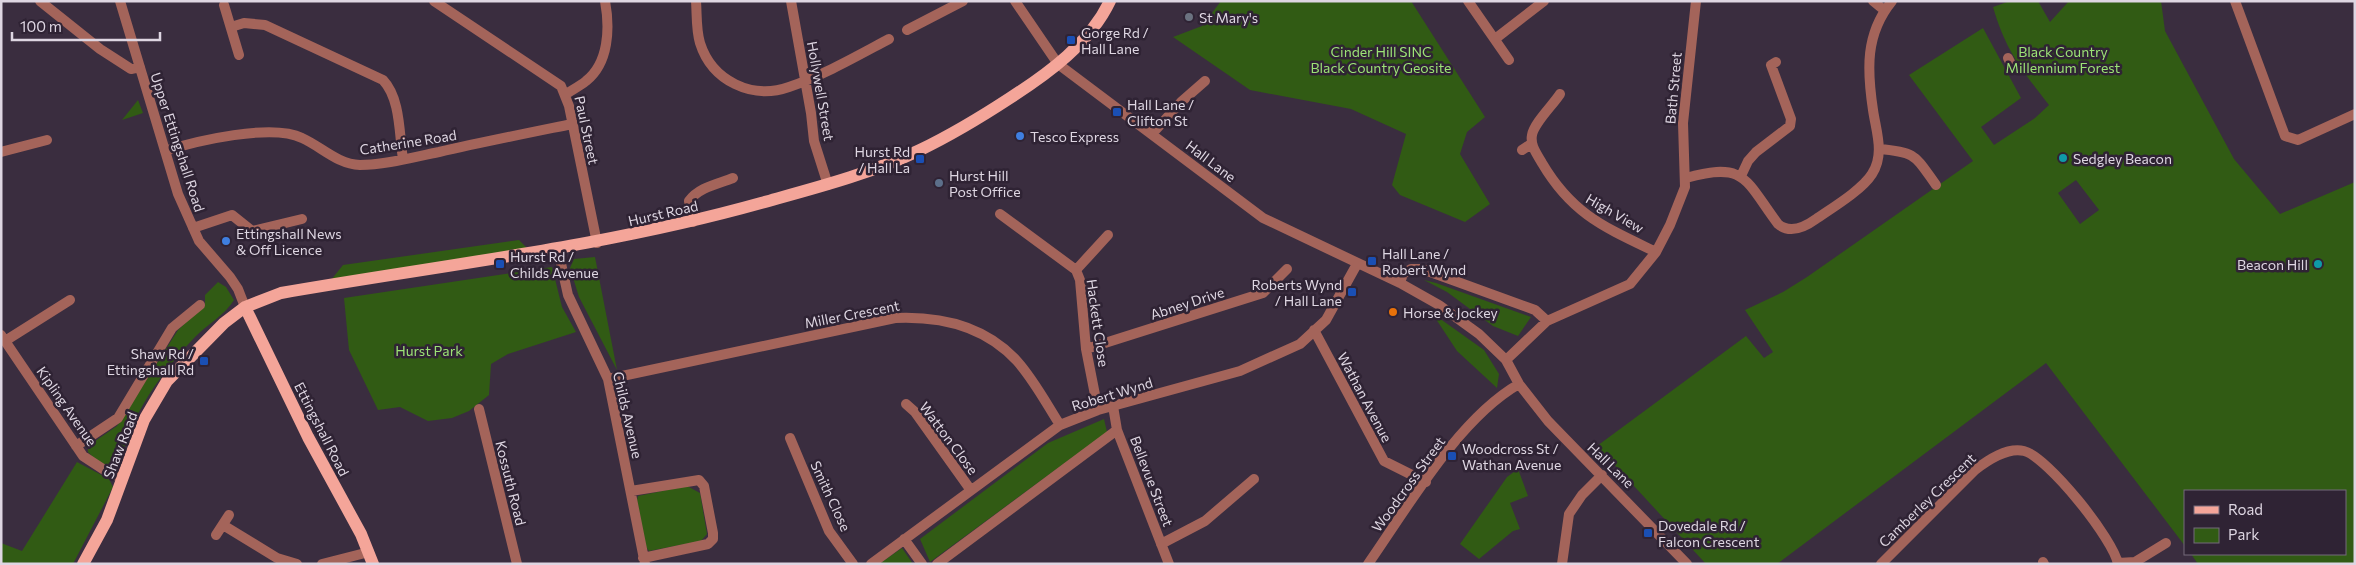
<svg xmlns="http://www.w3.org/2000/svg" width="2356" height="565" font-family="Commissioner,sans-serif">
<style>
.green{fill:#315b14;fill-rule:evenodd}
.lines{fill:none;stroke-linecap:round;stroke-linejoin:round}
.minor{stroke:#a4645a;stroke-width:10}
.major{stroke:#f4a599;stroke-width:12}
.worship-dot{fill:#6b7280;stroke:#2f2334;stroke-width:2}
.transit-dot{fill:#1a4fb4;stroke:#2f2334;stroke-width:2}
.shop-dot{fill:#3f7fe0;stroke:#2f2334;stroke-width:2}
.culture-dot{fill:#0f9aa8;stroke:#2f2334;stroke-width:2}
.service-dot{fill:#5c6f8a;stroke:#2f2334;stroke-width:2}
.food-dot{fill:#e8710a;stroke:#2f2334;stroke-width:2}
.labels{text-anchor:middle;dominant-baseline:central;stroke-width:5;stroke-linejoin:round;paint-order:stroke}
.poi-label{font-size:14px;fill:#ded6e2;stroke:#2f2334;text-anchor:start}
.park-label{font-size:14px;fill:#9ce376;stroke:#2f2334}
.street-label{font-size:14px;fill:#ded6e2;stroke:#2f2334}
</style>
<rect width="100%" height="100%" fill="#3a2d3f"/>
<path class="green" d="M1221,1H1411L1485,117L1467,132L1460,154L1490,204L1465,222L1400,195L1392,185L1406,134L1351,109L1250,90L1173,37L1202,26Z
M2010,1H2038L2050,22L2069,1H2161L2165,31L2234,159L2280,214L2355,182V564H2198L2191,554H2345V491H2185V546L2046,363L1777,564H1706L1597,446L1746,336L1764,358L1773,352L1745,310L1783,292L1807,277L1973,161L1909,75L1983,28L2021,98L1981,127L1994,145L2035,118L2049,105C2022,70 2006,52 1993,7ZM2076,180L2099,210L2080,224L2058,193Z
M138,100L143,113L122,120Z
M519,240L530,251L331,280L343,265Z
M595,257L617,370L579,297L570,268L574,259Z
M552,267L562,307L576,332L508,354L491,364L489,395L469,411L452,418L428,421L400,407L378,410L349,350L344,298Z
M1424,280L1436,283L1531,317L1518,336L1493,326L1447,292Z
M218,282L226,287L234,300C225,315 208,324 195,337C161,373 129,416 120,466L113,469L102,466L88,452V446L117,426L178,330L205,304V295Z
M1432,313L1484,350L1499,374L1497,388L1457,351Z
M1104,419L1107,432L930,562L920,539L1048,443Z
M77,462L109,479L113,487L73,564H1V543L22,551Z
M1518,469L1528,496L1510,503L1520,529L1513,531L1479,559L1460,544L1507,477Z
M687,486L700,493L707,534L701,541L649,551L646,547L637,500L638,496Z
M902,548L913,564H879Z"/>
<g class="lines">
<path class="minor" d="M40,1L100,49L131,69L140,67
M120,1L178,194L199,241L230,277L238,289L245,307
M434,1L561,86L569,106L597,243
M696,1C697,15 696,30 700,43C712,81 752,100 789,87C824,75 857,56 889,39
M791,1L811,113L814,141L828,185
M1015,1L1058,64L1263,218L1400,283L1439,305L1479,334L1506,360L1519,384L1548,421L1687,564
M1468,1L1509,60
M1873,1L1884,10
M2235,1L2285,136L2298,140L2355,114
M224,5L239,55
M231,27L244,23L265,25L383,80C401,99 399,135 403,159
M907,30L963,1
M1495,39L1544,1
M2008,58L2010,62
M566,94C572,90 580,86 586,81C609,63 610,28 605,1
M1560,94C1553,105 1534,123 1532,135C1530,146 1537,154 1542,163C1572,214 1604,227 1656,252
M1152,134L1181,102L1205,81
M1879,149C1917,152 1915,156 1936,185
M1522,150L1531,144
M165,151C196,141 272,123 302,138C322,147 337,164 360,165C386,165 414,157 439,152C483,142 528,133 572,124
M1,152L47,140
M1741,176L1748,161L1756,152L1790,126L1791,119L1771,65L1776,62
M1686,178C1746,161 1745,180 1778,224C1790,234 1805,227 1816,219C1832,208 1862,190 1872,174C1885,154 1876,131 1873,110C1867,70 1865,34 1892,1
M1000,214L1076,270L1080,280L1086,349L1098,410
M693,222L689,201C699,187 718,184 733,178
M193,228L232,215L252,231L302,219
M558,250L568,295L608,379L645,564
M1076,270L1108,235
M1400,283L1403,274L1411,269H1422L1535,310L1547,321
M1314,330L1384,461L1426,482
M1,335L83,456L109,473L123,478
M5,341L70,300
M1086,349L1263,293L1287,269
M1506,360L1547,321L1630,284L1656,252L1670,225L1685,187L1683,123L1696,1
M608,379L895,318C940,316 985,326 1017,361C1034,380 1046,403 1060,425
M906,404L915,412L970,489
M1113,406L1117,430L1169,564
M479,409L517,564
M790,438L829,531L853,564
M76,446L118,418L172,328L200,305
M631,491L699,480L704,486L713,533V539L708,544L643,558
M223,525L277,558L297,564
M216,535L229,515
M904,539L922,564
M1161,544L1205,521L1254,479
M2043,562L2044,564
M2118,563L2135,562L2166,543
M322,564L369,552
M871,564L1060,425L1098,410L1240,371L1300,344L1326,320L1357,264
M937,564L1117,430
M1368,564C1408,507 1458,419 1519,384
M1562,564L1569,514L1582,495L1602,475
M1881,564L1975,470C1988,460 2007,447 2024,451C2048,457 2114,540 2118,564"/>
<path class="major" d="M245,307L308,437L361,534L373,564
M83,564L107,520L144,420L167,381L224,323L245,307L281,293C442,265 604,247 761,203C815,188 870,174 920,150C951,135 981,117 1010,98C1049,73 1090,43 1110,1"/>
</g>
<circle class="worship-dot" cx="1189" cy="17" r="5"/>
<g class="transit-dot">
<rect x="1066" y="35" width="10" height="10" rx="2.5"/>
<rect x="1112" y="107" width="10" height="10" rx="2.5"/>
<rect x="915" y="154" width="10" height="10" rx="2.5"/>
<rect x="1367" y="256" width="10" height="10" rx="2.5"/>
<rect x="495" y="259" width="10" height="10" rx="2.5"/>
<rect x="1347" y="287" width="10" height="10" rx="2.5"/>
<rect x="199" y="356" width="10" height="10" rx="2.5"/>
<rect x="1447" y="451" width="10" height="10" rx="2.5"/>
<rect x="1643" y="528" width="10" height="10" rx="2.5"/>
</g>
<g class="shop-dot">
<circle cx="1020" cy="136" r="5"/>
<circle cx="226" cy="241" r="5"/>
</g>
<g class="culture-dot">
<circle cx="2063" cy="158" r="5"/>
<circle cx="2318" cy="264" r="5"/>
</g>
<circle class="service-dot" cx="939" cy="183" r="5"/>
<circle class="food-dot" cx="1393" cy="312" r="5"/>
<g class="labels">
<g class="poi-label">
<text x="1199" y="17">St Mary's</text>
<text x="1081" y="32">Gorge Rd /<tspan x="1081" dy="16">Hall Lane</tspan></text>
<text x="1127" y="104">Hall Lane /<tspan x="1127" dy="16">Clifton St</tspan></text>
<text x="1030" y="136">Tesco Express</text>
<text x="910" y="151" text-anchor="end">Hurst Rd<tspan x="910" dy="16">/ Hall La</tspan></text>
<text x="2073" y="158">Sedgley Beacon</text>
<text x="949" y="175">Hurst Hill<tspan x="949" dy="16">Post Office</tspan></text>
<text x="236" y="233">Ettingshall News<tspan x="236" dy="16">&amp; Off Licence</tspan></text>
<text x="1382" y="253">Hall Lane /<tspan x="1382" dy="16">Robert Wynd</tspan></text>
<text x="510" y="256">Hurst Rd /<tspan x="510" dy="16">Childs Avenue</tspan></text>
<text x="2308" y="264" text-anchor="end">Beacon Hill</text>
<text x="1342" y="284" text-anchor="end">Roberts Wynd<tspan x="1342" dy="16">/ Hall Lane</tspan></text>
<text x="1403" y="312">Horse &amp; Jockey</text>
<text x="194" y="353" text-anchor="end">Shaw Rd /<tspan x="194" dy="16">Ettingshall Rd</tspan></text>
<text x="1462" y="448">Woodcross St /<tspan x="1462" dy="16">Wathan Avenue</tspan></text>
<text x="1658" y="525">Dovedale Rd /<tspan x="1658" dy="16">Falcon Crescent</tspan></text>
</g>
<g class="park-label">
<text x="1381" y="51">Cinder Hill SINC<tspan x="1381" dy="16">Black Country Geosite</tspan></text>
<text x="2063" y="51">Black Country<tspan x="2063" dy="16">Millennium Forest</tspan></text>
<text x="429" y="350">Hurst Park</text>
</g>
<g class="street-label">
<text transform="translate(1673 88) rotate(-85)">Bath Street</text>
<text transform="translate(821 91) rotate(80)">Hollywell Street</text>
<text transform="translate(587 130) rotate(78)">Paul Street</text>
<text transform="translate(178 142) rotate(72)">Upper Ettingshall Road</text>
<text transform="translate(408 142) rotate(-9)">Catherine Road</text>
<text transform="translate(1211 161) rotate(37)">Hall Lane</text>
<text transform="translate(663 213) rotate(-13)">Hurst Road</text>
<text transform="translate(1615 213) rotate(30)">High View</text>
<text transform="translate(1187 303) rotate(-18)">Abney Drive</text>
<text transform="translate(852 314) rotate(-11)">Miller Crescent</text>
<text transform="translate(1098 323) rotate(82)">Hackett Close</text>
<text transform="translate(1112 394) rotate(-17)">Robert Wynd</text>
<text transform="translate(1365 397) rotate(62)">Wathan Avenue</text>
<text transform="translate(67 406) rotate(55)">Kipling Avenue</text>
<text transform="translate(628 415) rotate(77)">Childs Avenue</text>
<text transform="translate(322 429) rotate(63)">Ettingshall Road</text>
<text transform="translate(949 438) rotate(53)">Watton Close</text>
<text transform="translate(120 445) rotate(-69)">Shaw Road</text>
<text transform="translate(1611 465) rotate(44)">Hall Lane</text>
<text transform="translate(1152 481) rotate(69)">Bellevue Street</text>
<text transform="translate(511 483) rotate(76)">Kossuth Road</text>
<text transform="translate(1408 484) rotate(-54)">Woodcross Street</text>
<text transform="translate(831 496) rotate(65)">Smith Close</text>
<text transform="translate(1927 500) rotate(-44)">Camberley Crescent</text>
</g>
</g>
<rect width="2356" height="565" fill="none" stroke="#ded6e2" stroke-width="5"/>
<rect x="2184" y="490" width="162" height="65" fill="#2f2334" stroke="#756b7a"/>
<rect x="2194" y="506" width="25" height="8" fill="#f4a599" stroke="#756b7a"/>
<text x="2228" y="515" font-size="15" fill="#ded6e2">Road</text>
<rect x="2194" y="528" width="25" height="15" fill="#315b14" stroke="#756b7a"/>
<text x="2228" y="540" font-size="15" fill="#ded6e2">Park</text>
<path d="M12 32v8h148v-8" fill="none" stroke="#ded6e2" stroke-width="2.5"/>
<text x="20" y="32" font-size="15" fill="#ded6e2" stroke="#2f2334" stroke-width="4" paint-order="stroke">100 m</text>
</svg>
